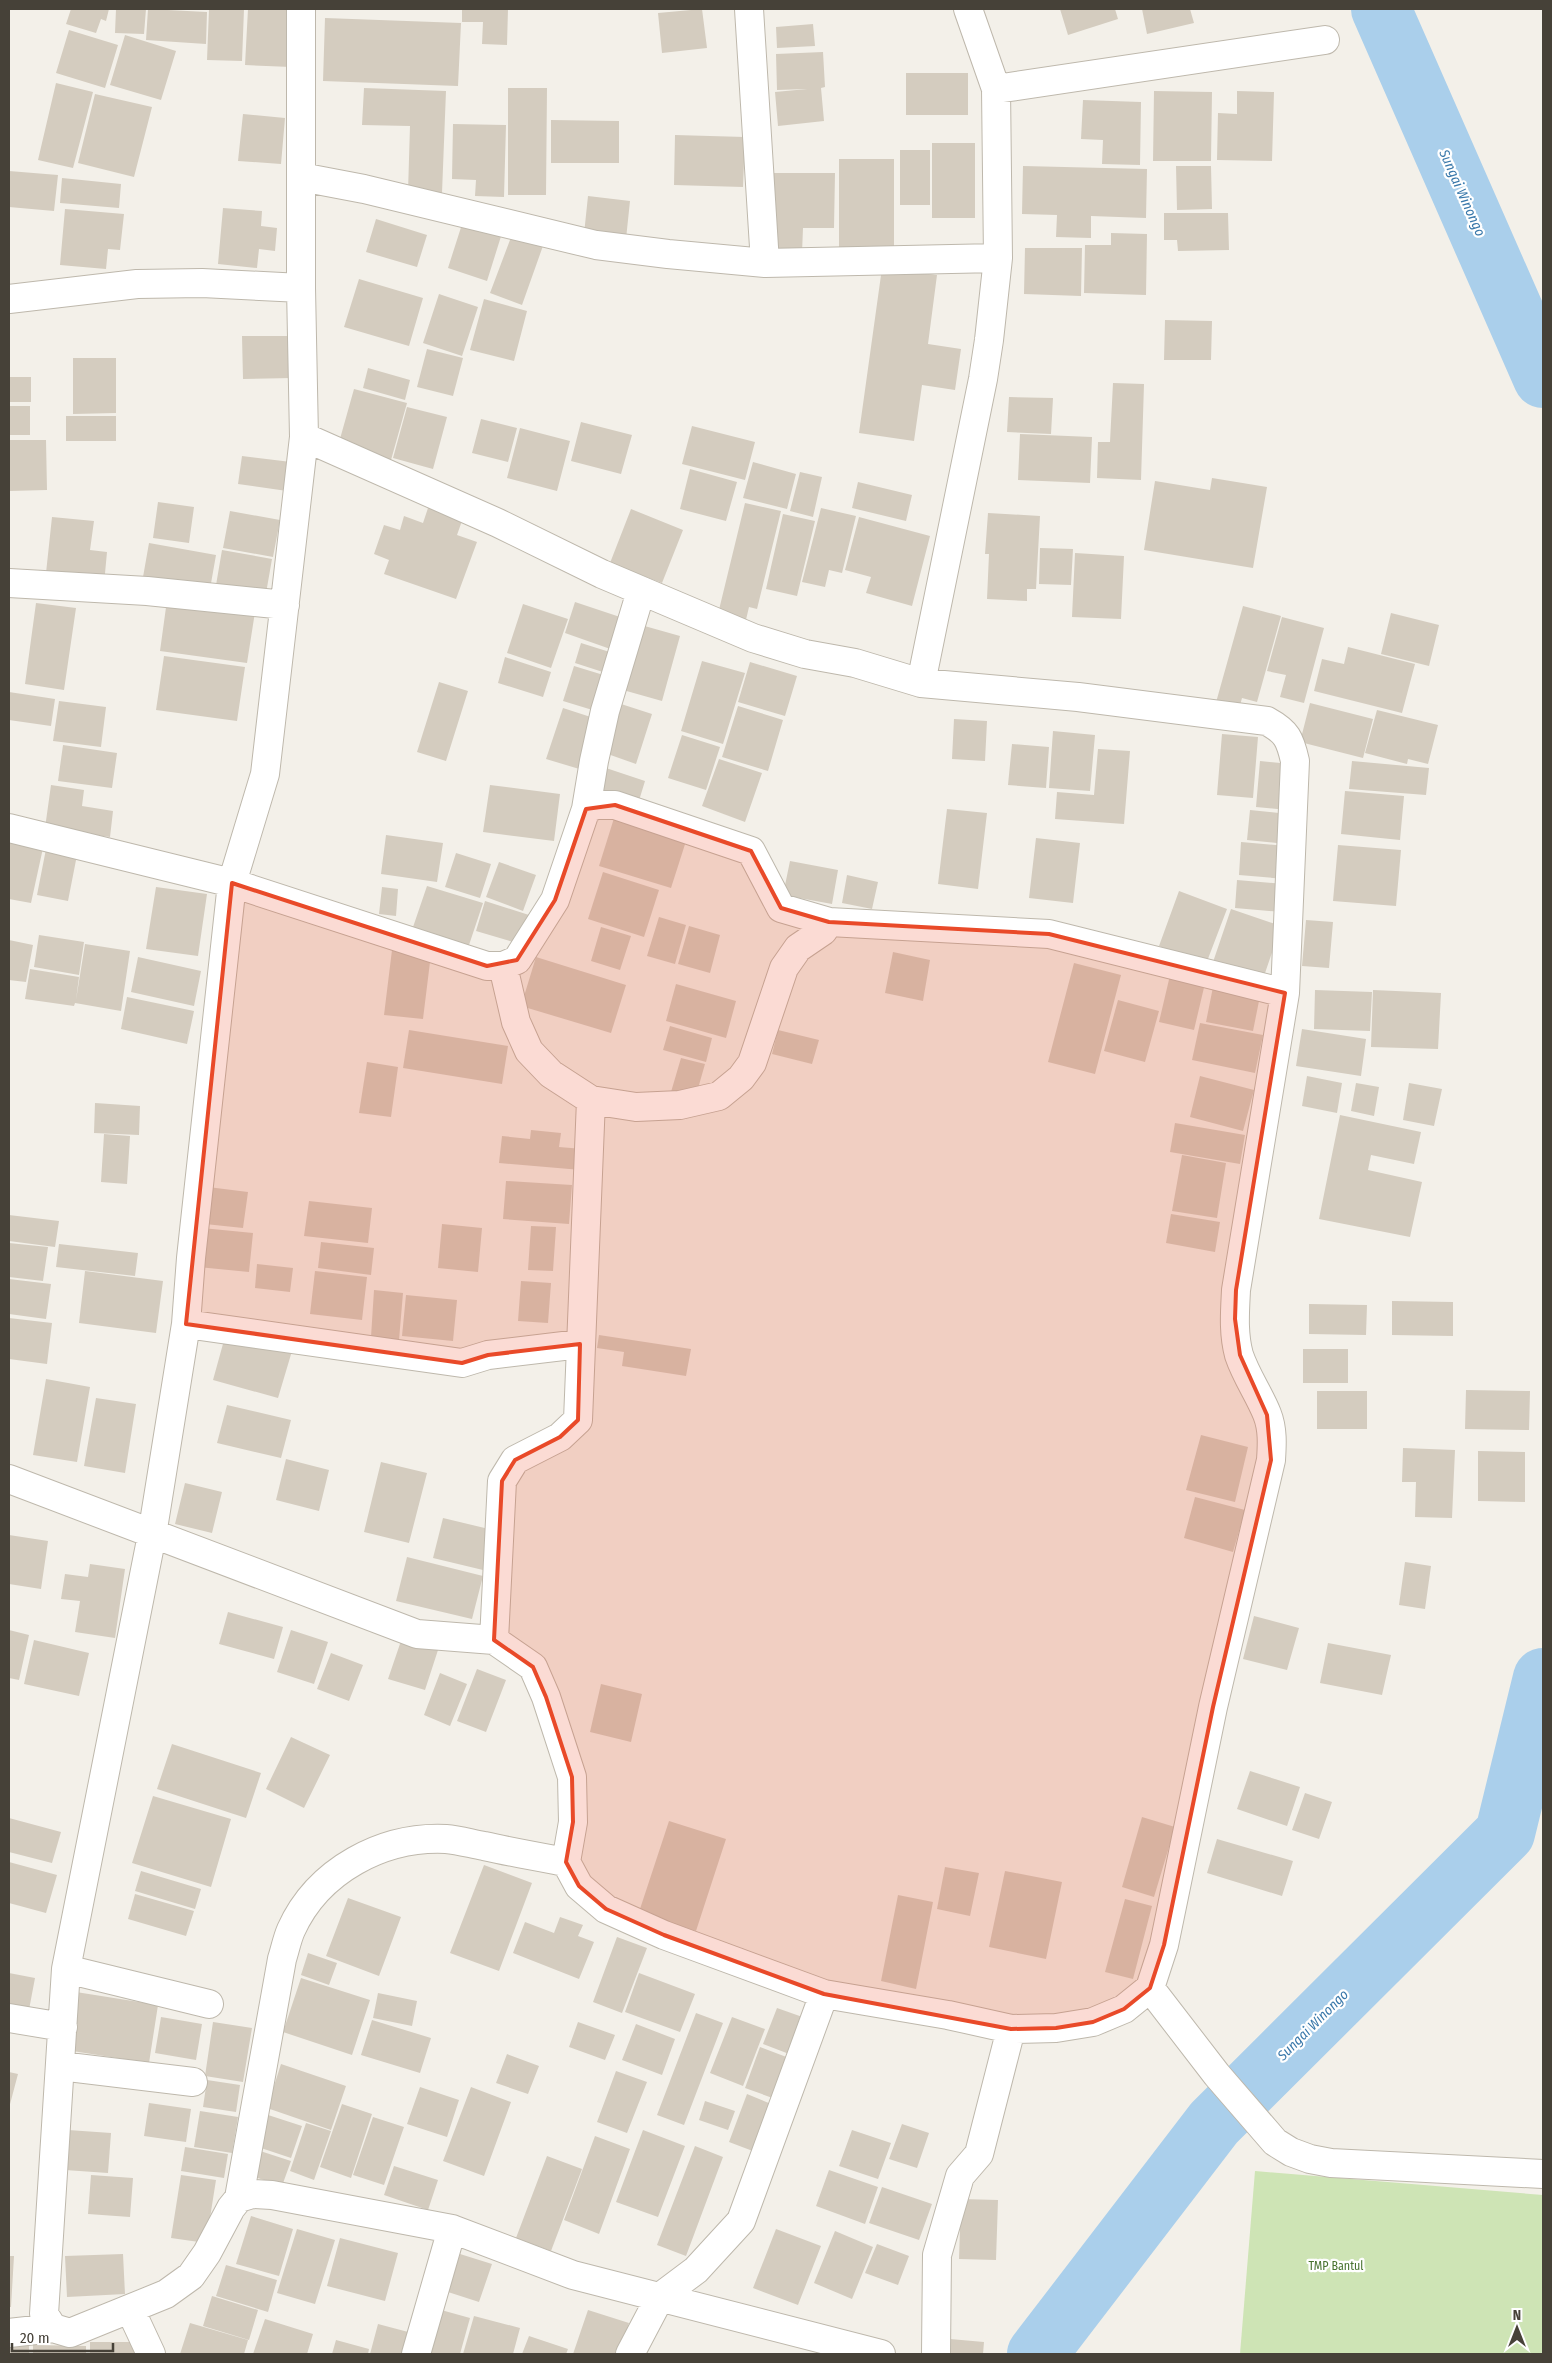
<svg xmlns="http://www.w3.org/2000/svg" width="1552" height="2363" font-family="'Fira Sans Condensed',sans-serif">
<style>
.green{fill:#cee4b5}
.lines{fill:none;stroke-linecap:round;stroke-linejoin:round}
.river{stroke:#aacfeb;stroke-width:60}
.building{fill:#d4ccbf}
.street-casing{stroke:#beb8ac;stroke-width:30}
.street{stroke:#fff;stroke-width:28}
.marked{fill:#e94a29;fill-opacity:0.2;stroke:#e94a29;stroke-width:4;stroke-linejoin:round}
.labels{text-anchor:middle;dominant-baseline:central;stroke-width:4.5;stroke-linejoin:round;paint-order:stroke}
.park-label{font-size:12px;fill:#48732f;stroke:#fff}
.water-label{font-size:14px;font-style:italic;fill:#3978aa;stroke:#fff}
</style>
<rect width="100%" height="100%" fill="#f3f0e9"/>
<path class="green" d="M1255,2171L1543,2195V2354H1240Z"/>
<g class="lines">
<path class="river" d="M1381,9L1543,378
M1037,2354L1214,2123L1505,1833L1543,1678"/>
</g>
<path class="building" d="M71,9H109L106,21L101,19L96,33L66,24Z
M116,9H146L144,34L115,33Z
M148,9L207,12L206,44L146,40Z
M209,9H244L242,61L207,60Z
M248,9H293L291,67L245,65Z
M462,9H508L507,45L482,44L483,22H462Z
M702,9L707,48L662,53L658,13Z
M1060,9H1115L1118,19L1068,35Z
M1142,9H1190L1194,23L1147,34Z
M325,18L461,23L458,86L323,81Z
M813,24L815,46L777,48L776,27Z
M69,30L118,45L105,88L56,73Z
M125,35L176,51L161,100L110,85Z
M823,52L825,87L821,88L824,121L778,126L775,92L807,89L777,90L776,54Z
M906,73H968V115H906Z
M56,83L93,92L73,168L38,160Z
M364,88L446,91L442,193L408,192L410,126L362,125Z
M508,88H547L546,195H508Z
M1154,91L1212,92L1211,161H1153Z
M1237,91L1274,92L1272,161L1217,160L1218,113L1237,114Z
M95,94L152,107L134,177L78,163Z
M1083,100L1141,102L1140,165L1102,164L1103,140L1081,139Z
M243,114L285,118L281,164L238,161Z
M551,120L619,121V163H551Z
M453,124L506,125L504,197L475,196L476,180L452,179Z
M675,135L745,137L743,187L674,185Z
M932,143H975V218H932Z
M900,150H930V205H900Z
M839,159H894V253H839Z
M1023,166L1147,169L1146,218L1091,216V238L1056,237L1057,215L1022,214Z
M1176,166H1211L1212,209L1177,210Z
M9,171L58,175L54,211L9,207Z
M772,173H835L834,228H803L802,253L772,252Z
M62,178L121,184L119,208L60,203Z
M588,196L630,201L626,239L584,234Z
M223,208L262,211L261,226L277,228L275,251L259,249L257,268L218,264Z
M65,209L124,214L120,250L108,249L106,269L60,265Z
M1164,213H1228L1229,250L1178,251L1177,240H1164Z
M464,218L503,230L487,281L448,268Z
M376,219L427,235L417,267L366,252Z
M513,232L544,243L522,305L490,293Z
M1111,233L1147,234L1146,295L1084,293L1085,245H1111Z
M1025,248H1082L1081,296L1024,294Z
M882,268L937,275L928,344L961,349L955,390L922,385L914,441L859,433Z
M359,279L423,298L409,346L344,327Z
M439,294L478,307L462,356L423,343Z
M484,299L527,311L514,361L470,350Z
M1165,320L1212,321L1211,360H1164Z
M242,336H292V378L243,379Z
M427,349L463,358L453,396L417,387Z
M73,358H116V413L73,414Z
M368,368L410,380L405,400L363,388Z
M9,377H31V402H9Z
M1113,383L1144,384L1141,480L1097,478L1098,442H1110Z
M354,389L407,403L391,460L338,446Z
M1009,397L1053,398L1051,434L1007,432Z
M9,406H30V435H9Z
M407,407L447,417L433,469L393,458Z
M66,416H116V441H66Z
M481,419L517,428L508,462L472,453Z
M581,422L632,435L621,474L571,461Z
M692,426L755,442L745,480L682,464Z
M520,428L570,441L557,491L507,478Z
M1020,434L1092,437L1090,483L1018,480Z
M9,440H46L47,490L9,491Z
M242,456L291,462L287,491L238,484Z
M753,462L796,474L787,509L743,498Z
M690,469L737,482L726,521L680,509Z
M800,472L822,477L813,517L790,511Z
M1212,478L1267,487L1253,568L1144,550L1155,481L1210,490Z
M858,482L912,495L906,521L852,508Z
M158,502L194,507L189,543L153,538Z
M745,503L781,511L757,609L749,607L745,624L717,618Z
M429,505L463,518L457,535L477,542L456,599L384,574L389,560L374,554L384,525L400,530L404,516L423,523Z
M821,508L856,516L842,573L829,570L825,587L802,582Z
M631,509L683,530L662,583L610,563Z
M230,511L280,520L273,557L223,548Z
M988,513L1040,516L1036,589H1027V601L987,599L989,554H985Z
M783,514L815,521L797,596L766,589Z
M52,517L94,521L90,550L107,552L104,584L46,573Z
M859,517L930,536L912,606L866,593L871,577L845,570Z
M149,543L216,555L210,589L143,577Z
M1040,548L1073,549L1071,585L1039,584Z
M222,550L272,559L265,599L215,591Z
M1075,553L1124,556L1121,619L1072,617Z
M167,600L255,612L247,663L160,651Z
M575,602L626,619L616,651L565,633Z
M36,603L76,608L64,690L25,684Z
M523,604L568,619L551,668L507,653Z
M1243,606L1281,616L1257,702L1242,698L1238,713L1215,706Z
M1391,613L1439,625L1429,666L1381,654Z
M1282,617L1324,628L1304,703L1280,697L1286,675L1267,671Z
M641,625L680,636L662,701L623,690Z
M581,643L616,654L609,674L575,663Z
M1348,647L1415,664L1402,713L1314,691L1322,659L1344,664Z
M164,656L245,667L237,721L156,710Z
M505,657L551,672L543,697L498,683Z
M702,661L745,673L723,744L681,731Z
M750,662L797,676L785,716L738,702Z
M574,666L610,677L599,712L563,701Z
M439,682L468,691L446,761L417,752Z
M9,692L55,699L51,726L9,720Z
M59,701L106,707L101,747L53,741Z
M618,703L652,714L636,764L602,752Z
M1310,703L1373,719L1363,758L1300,742Z
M738,706L783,720L768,771L722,757Z
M563,708L603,721L586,771L546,759Z
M1377,710L1438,725L1428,764L1408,759L1407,764L1365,753Z
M954,719L987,721L985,761L952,759Z
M1053,731L1095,735L1090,791L1049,788Z
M1222,734L1258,737L1253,798L1217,795Z
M682,735L720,747L706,790L668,778Z
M1012,744L1049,747L1046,788L1008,785Z
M63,745L117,753L112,788L58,781Z
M1098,749L1130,751L1124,824L1055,819L1057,792L1094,795Z
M719,759L762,773L745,822L702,806Z
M1260,761L1291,764L1287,810L1256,807Z
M1352,761L1429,768L1426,795L1349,789Z
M600,766L645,781L637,807L591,792Z
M51,785L84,790L82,806L113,811L110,837L45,828Z
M490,785L560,794L554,841L483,832Z
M1345,791L1404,796L1400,840L1341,834Z
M947,809L987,813L978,889L938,884Z
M1250,810L1288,814L1286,844L1247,840Z
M615,815L687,838L671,888L599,866Z
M386,835L443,843L437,882L381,874Z
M1036,838L1080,843L1073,903L1029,898Z
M9,842L43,848L31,903L9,899Z
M1241,842L1287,846L1285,879L1239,875Z
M1338,845L1401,850L1396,906L1333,901Z
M46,849L77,855L68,901L37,895Z
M456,853L491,864L480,898L445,887Z
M790,861L838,870L832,904L783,895Z
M499,862L536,875L523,911L486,897Z
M603,872L659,890L644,937L588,919Z
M847,875L878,882L872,909L842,903Z
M1237,880L1284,884L1282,912L1235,908Z
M427,886L483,903L468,948L412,930Z
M156,887L207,894L198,956L146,949Z
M382,887L398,889L396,916L379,914Z
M1179,891L1227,909L1206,964L1159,946Z
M485,901L529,915L520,944L476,931Z
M1231,909L1281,926L1263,979L1213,962Z
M659,917L686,925L675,964L647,956Z
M1306,920L1333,922L1329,968L1302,966Z
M689,926L720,935L710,973L678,964Z
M601,927L631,936L620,970L591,961Z
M39,935L84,942L79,975L34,967Z
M9,940L33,945L26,982L9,980Z
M85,944L130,951L121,1011L75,1003L74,1006L25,999L30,969L79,977L76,1000Z
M392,950L431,954L423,1019L384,1015Z
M893,952L930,960L923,1001L885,993Z
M138,957L201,971L194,1006L131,992Z
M536,957L626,985L611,1033L521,1006Z
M1074,963L1121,975L1095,1074L1048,1062Z
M1171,971L1206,979L1194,1030L1159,1022Z
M1214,982L1261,991L1253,1031L1206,1022Z
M676,984L736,1001L726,1038L666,1021Z
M1315,990L1372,992L1370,1031L1314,1029Z
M1373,990L1441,993L1438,1049L1371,1047Z
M127,997L194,1011L187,1044L121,1029Z
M1118,1000L1159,1011L1145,1062L1104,1051Z
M1200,1023L1263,1035L1255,1073L1192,1060Z
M670,1026L712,1038L706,1062L663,1050Z
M1302,1029L1366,1039L1361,1076L1296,1066Z
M409,1030L508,1046L502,1084L403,1068Z
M778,1030L819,1040L812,1064L772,1054Z
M681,1058L705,1064L695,1099L671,1092Z
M367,1062L398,1067L391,1117L359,1113Z
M1200,1076L1254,1090L1243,1131L1190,1117Z
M1307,1076L1342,1083L1337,1113L1302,1106Z
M1356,1083L1379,1087L1374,1116L1351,1111Z
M1409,1083L1442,1089L1434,1126L1403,1120Z
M95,1103L140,1106L139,1135L94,1133Z
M1340,1115L1421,1132L1414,1164L1371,1155L1368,1170L1422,1182L1410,1237L1319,1219Z
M1175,1123L1245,1135L1240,1164L1170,1152Z
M531,1130L561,1133L559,1147L583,1149L581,1170L499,1163L502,1136L530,1139Z
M104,1134L130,1136L127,1184L101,1182Z
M1182,1155L1226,1163L1217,1218L1172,1211Z
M506,1181L572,1185L569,1224L503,1219Z
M208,1187L248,1192L243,1228L205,1224Z
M309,1201L372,1208L368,1243L304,1236Z
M1171,1214L1220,1222L1215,1252L1166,1243Z
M9,1215L59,1221L55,1247L9,1241Z
M442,1224L482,1228L478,1272L438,1268Z
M531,1226L556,1227L553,1271L528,1270Z
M202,1228L253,1233L249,1272L198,1267Z
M321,1242L374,1248L371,1275L318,1268Z
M9,1243L48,1247L43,1281L9,1277Z
M59,1244L138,1253L135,1276L56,1267Z
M257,1264L293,1268L290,1292L255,1288Z
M85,1271L163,1281L156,1333L79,1323Z
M315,1271L367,1277L362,1320L310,1314Z
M9,1279L51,1284L46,1319L9,1314Z
M521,1281L551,1283L548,1323L518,1321Z
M374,1290L403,1293L399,1340L371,1337Z
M406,1295L457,1300L453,1341L402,1336Z
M1392,1301L1453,1302V1336L1392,1335Z
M1309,1304L1367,1305L1366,1335L1309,1334Z
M9,1318L52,1323L47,1364L9,1359Z
M226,1333L292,1351L278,1398L213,1380Z
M599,1335L691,1349L686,1376L622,1366L624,1352L597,1348Z
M1303,1349H1348V1383H1303Z
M46,1379L90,1387L77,1462L33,1455Z
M1466,1390L1530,1391L1529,1430L1465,1429Z
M1317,1391H1367V1429H1317Z
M96,1398L136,1404L125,1473L84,1466Z
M227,1405L291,1420L281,1458L217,1443Z
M1201,1435L1248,1447L1235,1502L1186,1490Z
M1403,1448L1455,1450L1452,1518L1415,1517L1416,1482H1402Z
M1478,1451L1525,1452V1502L1478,1501Z
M286,1459L329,1470L319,1511L276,1500Z
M381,1462L427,1473L409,1543L364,1532Z
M185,1483L222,1492L212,1533L175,1524Z
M1195,1497L1245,1510L1233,1552L1184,1538Z
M443,1518L493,1530L483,1570L433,1558Z
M9,1535L48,1541L41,1589L9,1584Z
M407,1557L483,1576L472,1619L396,1601Z
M1405,1562L1431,1566L1425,1609L1399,1605Z
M90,1564L125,1569L115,1638L75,1632L80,1601L61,1599L65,1574L88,1577Z
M228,1612L283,1627L274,1659L219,1644Z
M1254,1616L1299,1628L1287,1670L1243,1659Z
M9,1630L29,1635L19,1680L9,1678Z
M291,1630L328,1642L314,1684L277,1672Z
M402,1638L438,1650L425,1690L388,1679Z
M34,1640L89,1653L79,1696L24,1684Z
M1328,1643L1391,1655L1382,1695L1320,1683Z
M331,1653L363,1665L349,1701L317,1689Z
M477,1669L506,1680L486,1732L457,1721Z
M440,1673L467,1684L450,1726L424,1715Z
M601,1684L642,1694L631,1742L590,1732Z
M291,1737L330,1755L304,1808L266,1789Z
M172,1744L261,1773L246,1818L157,1789Z
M1250,1771L1300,1787L1287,1826L1237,1809Z
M1305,1793L1332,1802L1319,1839L1292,1830Z
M153,1796L231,1819L211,1887L132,1863Z
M1142,1817L1175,1827L1154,1897L1122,1887Z
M9,1818L61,1832L52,1863L9,1852Z
M669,1821L726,1839L696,1931L639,1912Z
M1217,1839L1293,1861L1282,1896L1207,1873Z
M9,1862L57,1875L46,1913L9,1903Z
M484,1865L532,1883L499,1971L450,1953Z
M945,1867L979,1873L970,1916L937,1909Z
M141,1871L201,1889L195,1909L135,1891Z
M1005,1871L1062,1882L1046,1959L989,1947Z
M135,1894L194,1911L186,1936L128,1919Z
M898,1895L933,1902L916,1989L881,1981Z
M348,1898L401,1917L379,1976L326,1956Z
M1125,1899L1152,1906L1133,1979L1105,1972Z
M560,1917L583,1925L578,1936L594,1942L579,1979L513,1953L525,1922L554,1933Z
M617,1937L647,1948L622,2013L593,2002Z
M308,1953L337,1963L329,1985L301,1975Z
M9,1973L35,1978L28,2015L9,2011Z
M639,1973L695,1994L680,2032L625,2012Z
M301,1978L370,2000L352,2055L283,2032Z
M76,1992L158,2005L149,2063L66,2050Z
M378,1993L417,2001L412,2026L373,2018Z
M777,2008L811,2020L797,2057L763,2044Z
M696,2013L723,2023L684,2125L657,2115Z
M161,2017L202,2024L196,2060L155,2053Z
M732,2017L765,2029L743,2086L710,2073Z
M372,2020L431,2038L420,2073L361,2055Z
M213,2022L252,2028L243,2082L205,2076Z
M578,2022L615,2035L605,2060L569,2047Z
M636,2024L675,2039L662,2075L622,2060Z
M760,2047L797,2061L781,2101L745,2088Z
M507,2054L539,2066L528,2094L496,2083Z
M281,2064L346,2086L331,2130L267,2108Z
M616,2071L647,2082L627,2133L597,2122Z
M9,2072L18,2074L9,2108Z
M207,2080L240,2085L236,2112L203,2107Z
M420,2087L459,2100L447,2137L407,2124Z
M471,2087L511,2102L484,2176L443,2161Z
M747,2094L776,2106L758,2153L729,2142Z
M705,2101L735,2111L728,2130L699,2120Z
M149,2103L191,2109L186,2142L144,2136Z
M342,2104L372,2114L351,2178L320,2167Z
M200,2111L238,2117L232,2153L194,2147Z
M265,2114L302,2126L291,2158L255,2146Z
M373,2117L404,2127L384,2185L353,2175Z
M306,2123L331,2131L314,2180L290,2171Z
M902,2124L929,2133L917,2168L889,2159Z
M68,2130L111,2133L108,2173L65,2170Z
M643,2130L685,2146L658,2217L616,2202Z
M852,2130L891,2143L878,2179L839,2166Z
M595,2136L630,2149L599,2234L564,2220Z
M695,2146L723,2157L686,2256L657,2245Z
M185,2147L228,2154L224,2178L181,2171Z
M254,2149L291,2161L282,2186L246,2174Z
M547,2156L582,2169L551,2251L516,2238Z
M394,2166L438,2180L428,2210L384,2195Z
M829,2170L878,2187L865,2224L816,2206Z
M91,2175L133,2178L130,2217L88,2214Z
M181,2175L216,2180L206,2243L171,2238Z
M882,2187L932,2204L919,2240L869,2223Z
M961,2199L998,2200L996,2260L959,2259Z
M251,2216L293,2229L279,2276L236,2264Z
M297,2229L335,2240L315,2304L277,2293Z
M776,2229L821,2246L798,2305L753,2288Z
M835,2231L873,2247L852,2299L814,2283Z
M340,2238L398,2253L385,2301L327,2286Z
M877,2244L909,2256L898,2285L865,2273Z
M123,2254L125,2294L67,2297L65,2256Z
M460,2254L492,2264L479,2302L448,2292Z
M9,2256H14L11,2307H9Z
M226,2265L277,2280L268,2312L216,2296Z
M212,2296L258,2310L249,2340L203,2326Z
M434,2308L470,2318L460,2354H422Z
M588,2310L629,2323L619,2354H573Z
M474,2316L520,2328L513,2354H463Z
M265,2319L313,2334L307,2354H253Z
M190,2323L248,2340L244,2354H180Z
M378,2324L412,2333L407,2354H370Z
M529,2336L568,2349L566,2354H522Z
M950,2339L984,2342L983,2354H949Z
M336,2340L369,2349L368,2354H332Z
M9,2342L29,2343V2354H9Z
M90,2342H141V2354H90Z
M33,2345L86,2346V2354H33Z"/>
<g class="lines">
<g class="street-casing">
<path id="street" d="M301,9V288L304,437L265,774L232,883L191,1258L186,1324L152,1535L66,1969L44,2314L53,2328L70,2333L166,2294L191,2276L207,2253L231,2208L239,2198L252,2194L272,2195L452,2229L573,2275L881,2354
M749,9L765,263
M996,89L1325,40
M301,177L364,189L596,245L668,254L765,263L998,258
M9,299L137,284L202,283L301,288
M304,437L498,523L602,574L753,638L805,654L855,663L921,683L1078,697L1267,721C1287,732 1290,739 1295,761L1285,993L1236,1290C1235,1311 1233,1333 1239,1355C1246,1376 1259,1394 1267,1414C1273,1429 1272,1445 1271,1460L1213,1707L1164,1945L1150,1988L1124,2009L1093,2022L1056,2028L1011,2029L948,2015L824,1994L664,1935L606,1909L579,1886L566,1862L573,1822L572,1777L546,1697L533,1667L494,1640L502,1481L515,1460L560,1437L578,1420L591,1100
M9,583L147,591L285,605
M921,683L983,379L989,340L998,258L996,89L968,9
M586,809L596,805H615L751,851L781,908L829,922L1049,934L1285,993
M9,828L232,883L487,966H503L517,960L555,900L586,809L594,761L605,711L641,591
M503,966L516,1022L529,1051L551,1074L591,1100L636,1107L680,1105L719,1096L741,1078L752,1063L784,968L798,948L823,931L829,922
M186,1324L462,1363L488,1355L580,1344
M9,1479L417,1634L494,1640
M66,1969L209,2004
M1150,1988L1217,2075L1275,2142L1291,2152L1310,2159L1331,2163L1543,2174
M9,2018L63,2027
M60,2066L193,2082
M239,2198L282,1959C285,1950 287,1939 291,1930C318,1870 383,1836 446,1839C459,1840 472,1844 484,1846C511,1852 539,1857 566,1862
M130,2309L151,2354
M9,2333L53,2328
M416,2354L452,2229
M630,2354L660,2297L696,2270L741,2221L824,1994
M936,2354L937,2255L960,2176L979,2154L1011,2029"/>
</g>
<use href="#street" class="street"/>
</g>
<path class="marked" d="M615,805L751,851L781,908L829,922L1049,934L1285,993L1236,1290L1235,1319L1240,1355L1267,1415L1271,1460L1213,1707L1164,1945L1150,1988L1124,2009L1093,2022L1056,2028L1011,2029L824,1994L664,1935L606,1909L579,1886L566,1862L573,1822L572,1777L546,1697L533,1667L494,1640L502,1481L515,1460L560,1437L578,1420L580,1344L488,1355L462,1363L186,1324L232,883L487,966L517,960L555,900L586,809Z"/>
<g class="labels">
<g class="park-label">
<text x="1336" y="2266">TMP Bantul</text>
</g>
<g class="water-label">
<text transform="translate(1462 193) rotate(66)">Sungai Winongo</text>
<text transform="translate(1313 2025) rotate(-45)">Sungai Winongo</text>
</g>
</g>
<rect width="1552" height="2363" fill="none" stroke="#464138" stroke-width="20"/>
<g transform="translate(1517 2328)" stroke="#ffffff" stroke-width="4" paint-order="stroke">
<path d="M0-4L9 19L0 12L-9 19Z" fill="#464138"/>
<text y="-8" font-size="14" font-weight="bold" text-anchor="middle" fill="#464138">N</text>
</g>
<path d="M12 2343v8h101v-8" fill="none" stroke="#464138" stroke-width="2.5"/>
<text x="20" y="2343" font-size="15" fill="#464138" stroke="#ffffff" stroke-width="4" paint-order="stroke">20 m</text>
</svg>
